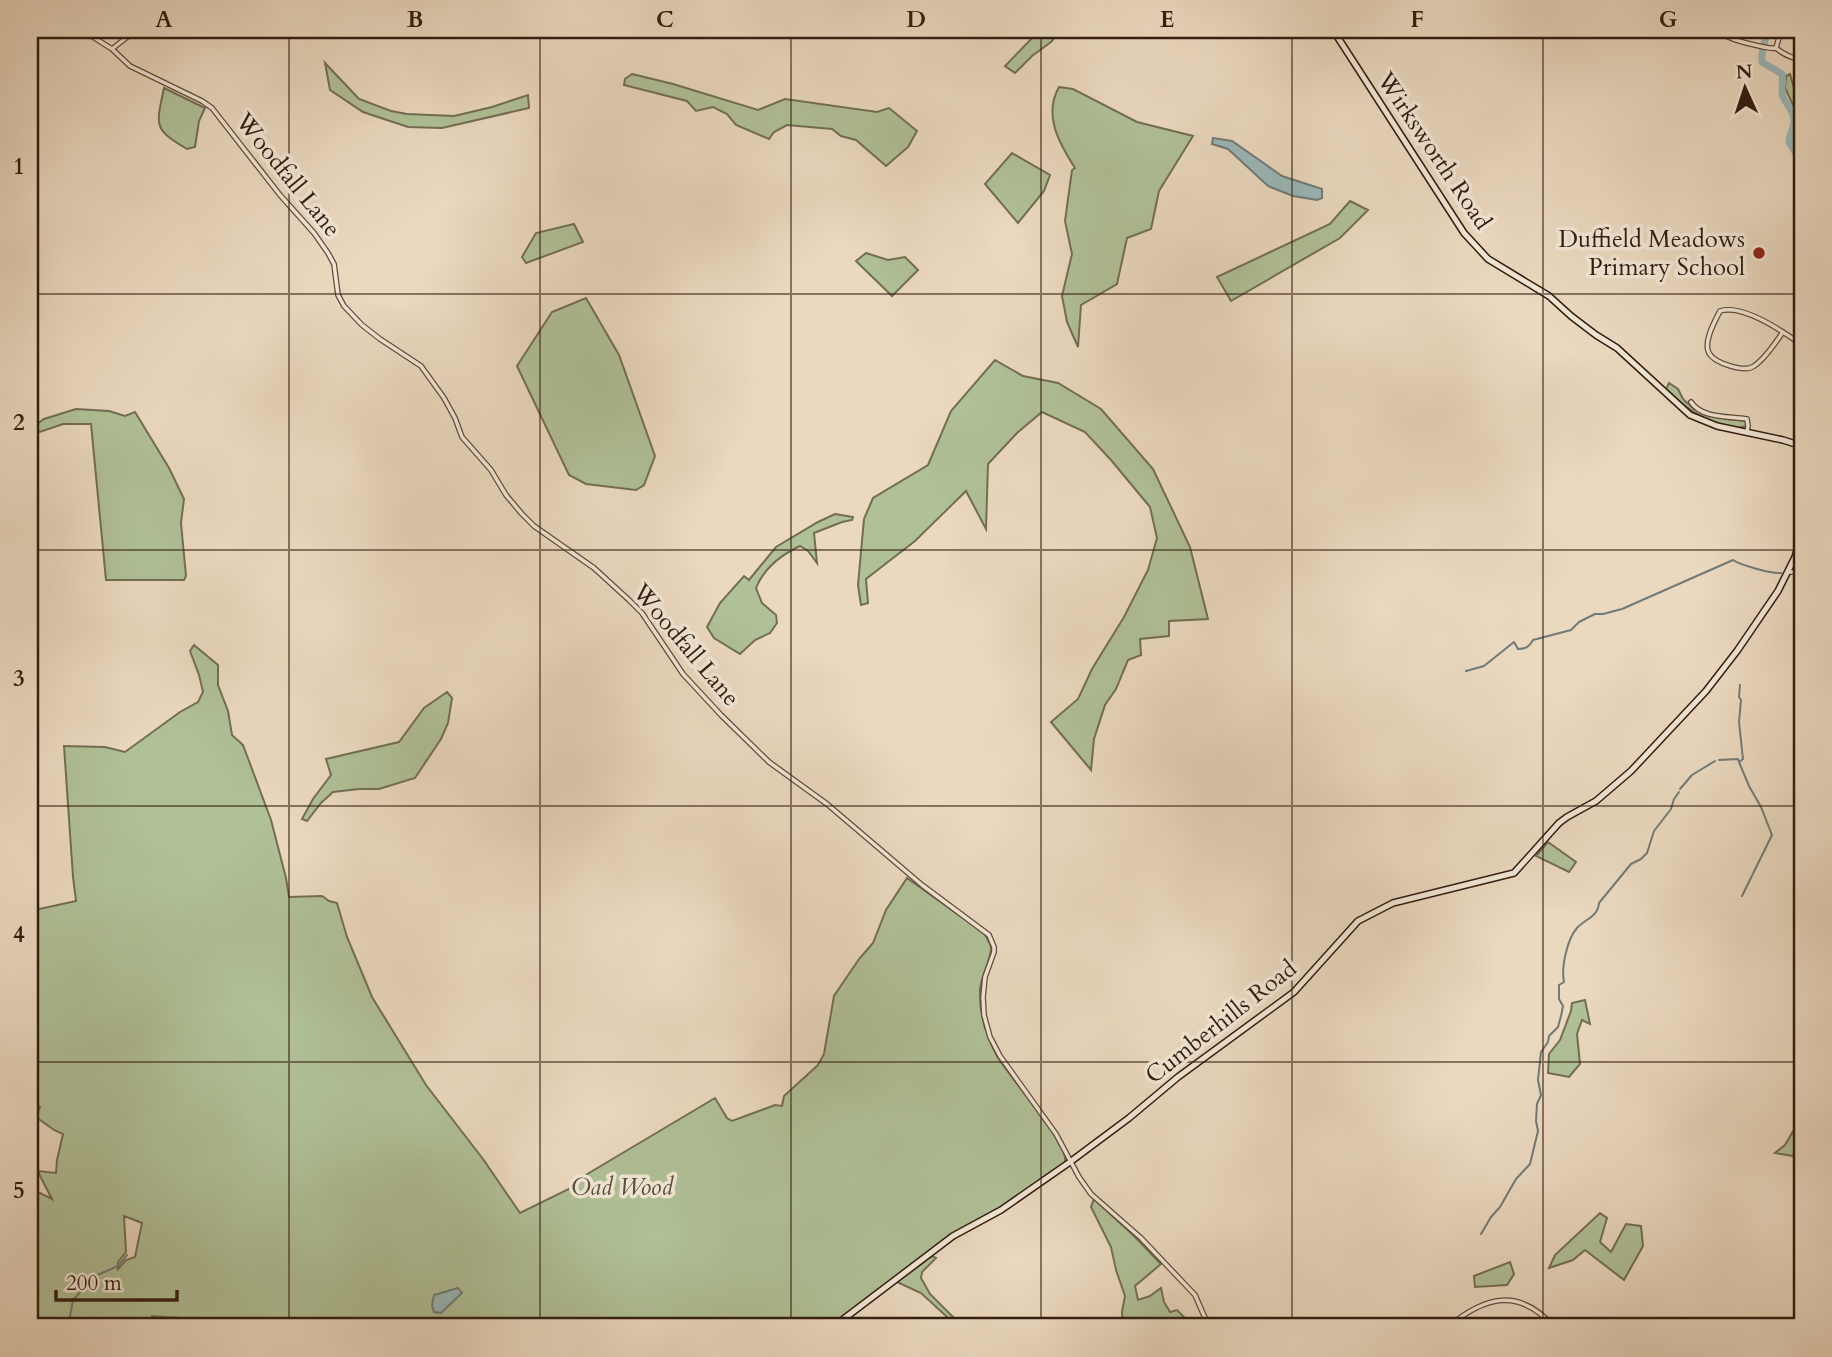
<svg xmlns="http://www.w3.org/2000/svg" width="1832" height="1357" font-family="Cardo,serif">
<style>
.green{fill:#b0c097;stroke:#726e54;stroke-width:2;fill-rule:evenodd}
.water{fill:#9ab8ba;stroke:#717a76;stroke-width:2}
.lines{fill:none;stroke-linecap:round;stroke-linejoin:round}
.stream{stroke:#717a76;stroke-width:2}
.river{stroke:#9ab8ba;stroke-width:7}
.street-casing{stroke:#614c3c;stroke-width:6}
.secondary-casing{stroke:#331d10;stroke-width:8}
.street{stroke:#f1e6d5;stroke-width:3.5}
.secondary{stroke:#f1e6d5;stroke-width:5}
.grid{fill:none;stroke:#331d10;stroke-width:2;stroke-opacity:0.55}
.poi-dot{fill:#8f2418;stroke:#f1e6d5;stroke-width:2.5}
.labels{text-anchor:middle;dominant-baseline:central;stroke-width:7;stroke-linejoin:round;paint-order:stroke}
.street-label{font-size:24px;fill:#331d10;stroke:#f1e6d5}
.poi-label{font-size:24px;fill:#331d10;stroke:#f1e6d5;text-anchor:end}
.park-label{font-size:24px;font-style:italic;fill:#584e38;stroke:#f1e6d5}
.neatline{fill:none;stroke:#331d10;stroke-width:2.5}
.grid-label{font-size:23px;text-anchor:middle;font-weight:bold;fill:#331d10}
</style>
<rect width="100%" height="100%" fill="#ead8bf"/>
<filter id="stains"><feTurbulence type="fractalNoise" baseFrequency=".00286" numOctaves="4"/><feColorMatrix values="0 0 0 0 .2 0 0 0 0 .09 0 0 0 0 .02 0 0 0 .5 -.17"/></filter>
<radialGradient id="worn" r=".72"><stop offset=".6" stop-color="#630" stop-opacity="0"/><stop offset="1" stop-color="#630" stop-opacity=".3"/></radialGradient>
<path class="green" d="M1040,30H1061L1051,42L1032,56L1015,73L1005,66Z
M325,63L359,99L391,111L407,114L454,116L492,107L528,95L529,108L442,128L408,127L363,112L330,90Z
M632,74L673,84L758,110L785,99L877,112L889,108L917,131L908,147L886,166L856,140L841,136L832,129L787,125L774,132L769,139L736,125L727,114L713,107L696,111L687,101L624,85L625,79Z
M1790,74L1796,95L1802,103V154L1792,145L1790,138L1796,123L1794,107L1785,88L1786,76Z
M1059,87L1073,89L1137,122L1193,136L1159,191L1151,229L1127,238L1117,284L1081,305L1078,347L1067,322L1062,296L1072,254L1065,221L1072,170L1075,168C1059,143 1043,115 1059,87Z
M164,88L205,108L199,121L195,147L187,149C153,129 156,126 164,88Z
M1012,153L1050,175L1044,191L1018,223L985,184Z
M1350,201L1368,210L1340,238L1231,301L1217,277L1330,224Z
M574,224L583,242L526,263L522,257L536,233Z
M866,253L888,260L905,257L918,270L892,296L856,261Z
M586,298L619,355L655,456L644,485L636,490L586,484L569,475L517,366L552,312Z
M995,360L1023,376L1058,383L1101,409L1153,469L1190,547L1208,619L1169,621V636L1140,639L1141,655L1128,660L1116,689L1105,705L1094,739L1091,770L1051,722L1078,699L1092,669L1124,617L1148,570L1157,538L1150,507L1111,460L1085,432L1042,412L1017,433L988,464L986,529L966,491L915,541L866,579L868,603L861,605L858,585L864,519L873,498L928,465L951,411Z
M1669,383L1678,389L1683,399L1694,409L1726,419L1746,421L1747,426C1739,429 1732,427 1724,425C1700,419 1683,406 1666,389Z
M76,409L109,411L125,416L135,412L169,468L184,499L181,523L186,576L184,580H106L91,424H63L40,432L33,427L44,419Z
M835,514L853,517L852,520L842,522L814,533L817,563L808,551L800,546C781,555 764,568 756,588L762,603L776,615L777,623L770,633L755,640L740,654L714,638L707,627L720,603L744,576L749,580L776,547L818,522Z
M194,645L218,665V685L228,711L232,735L243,745L271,820L286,878L289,897L322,896L329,901L337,903L347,937L372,997L426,1085L483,1159L520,1213L573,1187L584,1176L715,1098L727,1118L732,1121L775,1105L782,1106L784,1096L818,1065L824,1054L834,996L859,959L873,943L886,910L907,878L984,933C986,937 990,943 991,947C992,957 981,977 980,989C979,1012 986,1036 997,1056C1009,1077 1070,1144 1065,1163L1009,1203L972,1223L830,1327H227C203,1316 178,1319 152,1316V1319C174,1322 197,1319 217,1327H30V1188L52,1199L39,1174V1171L56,1173L57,1160L63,1134L54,1130L36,1117L40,1107L30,1100V911L76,901L73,877L64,746L105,747L125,752L180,712L198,702L203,692L199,675L190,651ZM124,1216L142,1223L135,1257L126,1260L118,1269V1262L126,1252Z
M447,692L452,698L448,723L441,739L415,778L379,789H359L333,792L321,803L307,821L302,819L313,799L331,775L326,759L399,742L424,708Z
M1548,842L1576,862L1569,872L1536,856Z
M1585,1000L1590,1024L1582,1020L1577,1034L1580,1064L1569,1077L1548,1073L1549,1054L1560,1040L1571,1011L1572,1003Z
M1802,1119V1146L1800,1143L1796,1146L1793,1156L1775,1153L1785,1145L1799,1121Z
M1094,1199L1133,1235L1161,1264L1135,1286L1138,1300L1150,1296L1161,1288L1164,1302L1170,1312L1177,1310L1192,1325L1203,1327H1123L1122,1312L1125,1296L1116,1270L1111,1247L1091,1207Z
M1600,1213L1607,1218L1600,1242L1611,1252L1626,1224L1641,1226L1643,1246L1624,1280L1585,1250L1573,1260L1549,1268L1555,1255Z
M932,1256L936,1258L922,1272L921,1278L930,1294L963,1327H958L921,1293L897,1282Z
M1510,1262L1514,1274L1507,1285L1475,1287L1474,1276Z"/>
<path class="water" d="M1213,138L1232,141L1282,176L1322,189V198L1317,200L1293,196L1268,186L1228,149L1212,144Z
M458,1288L462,1293L441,1313L434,1312L432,1305L434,1295Z"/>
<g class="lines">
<path class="stream" d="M1466,671L1484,666L1514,642L1518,649C1526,649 1529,647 1533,640L1571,630L1579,622L1595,614H1603L1622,609L1733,560C1740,565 1772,574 1781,573
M1740,685L1739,697L1741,700L1739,722L1743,759L1739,762L1749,786L1761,807L1772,835L1742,896
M1719,760L1738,759L1739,762
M1680,789L1692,775L1715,761
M1481,1234L1491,1217L1500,1207L1516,1179L1530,1164L1538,1131L1536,1121L1537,1104L1541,1095L1538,1080L1541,1052L1548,1042L1549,1036L1558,1027L1561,1016L1563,1006L1559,999V985L1564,982C1561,968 1567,939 1577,928C1585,919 1598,917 1599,903L1631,864L1641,859L1647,853L1654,831L1671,809L1674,799L1679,792
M68,1327L73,1300L95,1276L118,1266L127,1255"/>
<path class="river" d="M1762,30L1766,36L1762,54V62L1782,74C1784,82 1780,90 1783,97C1787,105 1793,110 1794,119C1795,127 1789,134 1789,142L1795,152L1802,158"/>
<g class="street-casing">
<path id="street" d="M82,30L112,49L130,66L202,101L212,108L280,195L314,233L328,253L334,264L338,295L344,306L362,325L380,339L421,366L444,398L455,418L462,437L491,470L506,495L522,514L534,526L594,568L629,600L642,613L683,674L721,715L769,762L827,804L922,885L989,935L994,947V952L985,977L983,997L984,1015L990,1037L1000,1056L1056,1134L1079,1177L1091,1194L1141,1238L1195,1295L1209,1327
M1714,30C1729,39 1742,42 1759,46C1766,47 1769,49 1776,48
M1780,34L1776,48C1784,55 1792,58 1802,60
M112,49L136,30
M1783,332C1775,343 1766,358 1754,366C1745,373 1714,363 1709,353C1703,342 1715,321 1720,311C1743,304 1784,332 1802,345
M1691,402C1702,419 1730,416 1747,419L1748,426L1747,432
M1789,572H1802
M1448,1327C1485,1296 1519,1287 1554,1327"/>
</g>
<g class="secondary-casing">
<path id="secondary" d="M1333,30L1464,233L1488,259L1549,296L1571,316L1596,335L1617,348L1690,415L1717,426L1783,440L1802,446
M833,1327L953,1236L1001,1210L1070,1162L1129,1118L1178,1077L1294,992L1358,921L1393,903L1514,873L1559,823L1567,817L1596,801L1631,771L1706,691L1737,651L1778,591L1795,557L1802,533"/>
</g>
<use href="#street" class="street"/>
<use href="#secondary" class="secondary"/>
</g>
<path class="grid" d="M289,30V1327M540,30V1327M791,30V1327M1041,30V1327M1292,30V1327M1543,30V1327M30,294H1802M30,550H1802M30,806H1802M30,1062H1802"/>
<circle class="poi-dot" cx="1759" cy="253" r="7"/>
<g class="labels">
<g class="street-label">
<text transform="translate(1434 151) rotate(56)">Wirksworth Road</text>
<text transform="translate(288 175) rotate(51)">Woodfall Lane</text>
<text transform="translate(686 645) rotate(50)">Woodfall Lane</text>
<text transform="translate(1221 1022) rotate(-38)">Cumberhills Road</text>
</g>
<g class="poi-label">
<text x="1745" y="239">Duffield Meadows<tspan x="1745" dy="28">Primary School</tspan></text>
</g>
<g class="park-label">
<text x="622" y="1187">Oad Wood</text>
</g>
</g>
<rect width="1832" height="1357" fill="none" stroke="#ead8bf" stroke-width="77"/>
<g transform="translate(1745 88) rotate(357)" stroke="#f1e6d5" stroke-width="5" paint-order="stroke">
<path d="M0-5L12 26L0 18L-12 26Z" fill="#331d10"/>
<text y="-10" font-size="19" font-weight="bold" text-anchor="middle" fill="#331d10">N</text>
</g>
<path d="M56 1290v10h121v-10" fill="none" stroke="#331d10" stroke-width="3.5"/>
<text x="66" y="1290" font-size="21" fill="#331d10" stroke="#f1e6d5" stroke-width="5" paint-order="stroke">200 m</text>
<rect x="38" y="38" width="1756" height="1280" class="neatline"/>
<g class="grid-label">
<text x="164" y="27">A</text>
<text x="415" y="27">B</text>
<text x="665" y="27">C</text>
<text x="916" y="27">D</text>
<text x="1167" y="27">E</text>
<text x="1417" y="27">F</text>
<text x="1668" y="27">G</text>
<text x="19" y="174">1</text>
<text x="19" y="430">2</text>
<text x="19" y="686">3</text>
<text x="19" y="942">4</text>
<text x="19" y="1198">5</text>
</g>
<rect width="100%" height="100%" filter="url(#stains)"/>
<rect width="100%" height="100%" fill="url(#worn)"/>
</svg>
